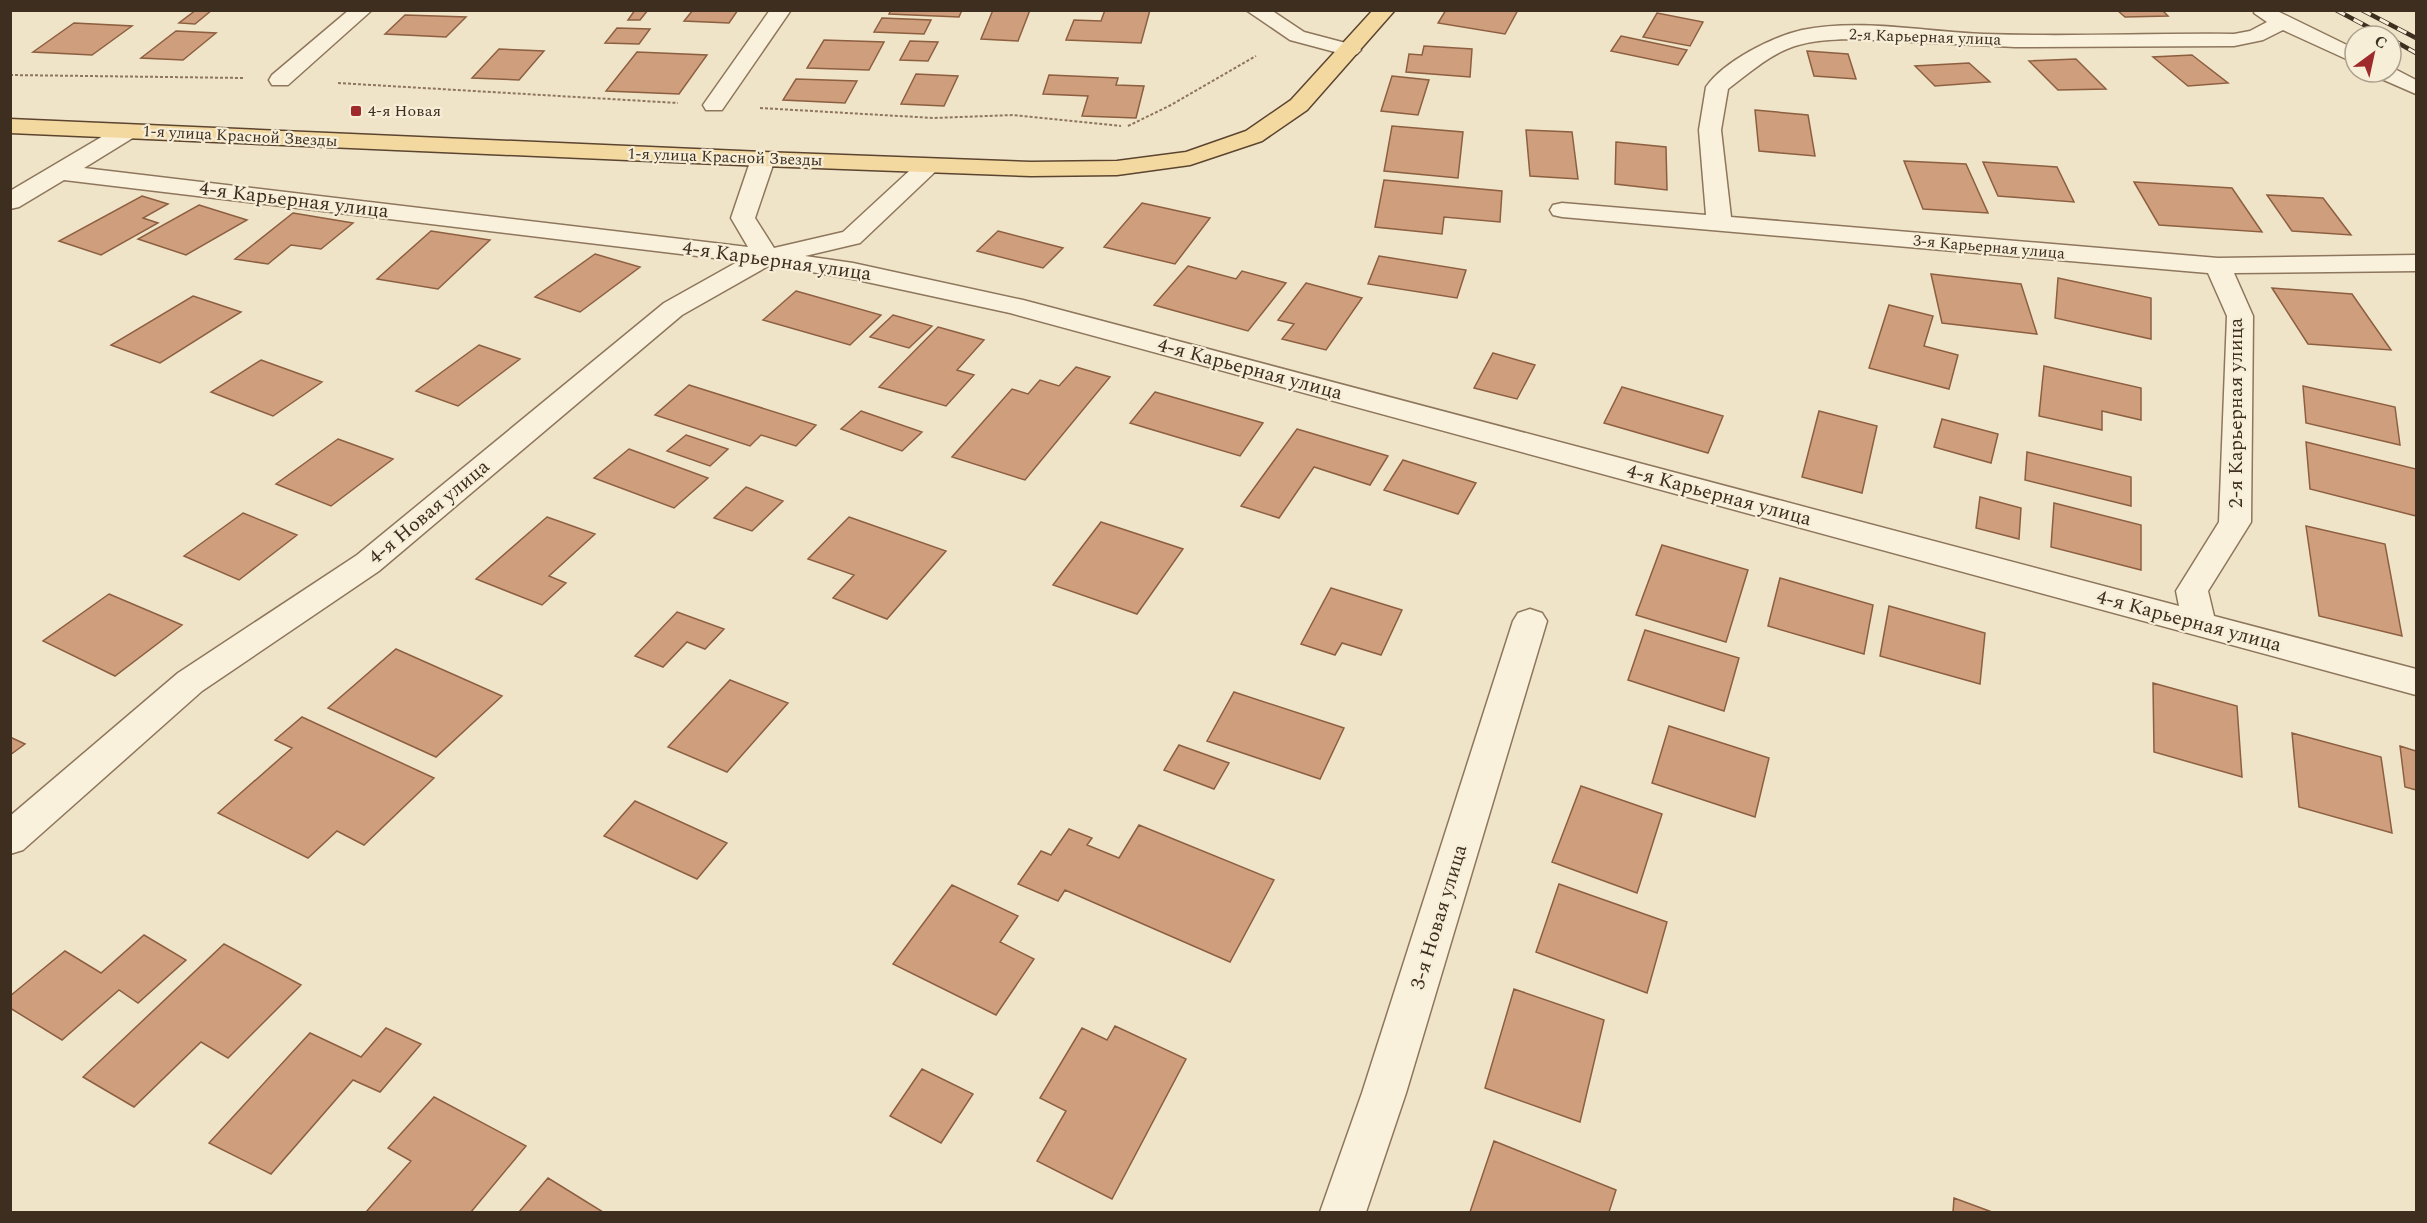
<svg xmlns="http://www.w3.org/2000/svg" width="2427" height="1223" font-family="Spectral,serif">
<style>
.building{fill:#cf9f7d;stroke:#8d5f41;stroke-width:1.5}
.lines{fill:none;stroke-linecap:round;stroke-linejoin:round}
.street-casing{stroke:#8d765c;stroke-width:3}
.primary-casing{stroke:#5b4430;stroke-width:3}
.path{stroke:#8d765c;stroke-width:2;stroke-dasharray:3 2;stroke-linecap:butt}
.street{fill:#faf1dc;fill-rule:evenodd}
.primary{fill:#f3d9a0;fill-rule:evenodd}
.rail-casing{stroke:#3d2e20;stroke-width:4.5}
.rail{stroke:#f7eed8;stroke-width:3;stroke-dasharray:10;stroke-linecap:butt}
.poi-dot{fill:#9e2a2b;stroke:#f7eed8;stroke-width:2}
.labels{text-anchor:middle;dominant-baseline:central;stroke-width:4.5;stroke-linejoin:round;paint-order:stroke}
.far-street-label{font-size:16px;fill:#3d2e20;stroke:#f7eed8}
.far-poi-label{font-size:16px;fill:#3d2e20;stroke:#f7eed8;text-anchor:start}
.street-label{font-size:20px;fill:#3d2e20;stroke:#f7eed8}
</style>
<rect width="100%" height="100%" fill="#f0e4c8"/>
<path class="building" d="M196,10H212L195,24L179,23Z
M635,10H648L640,20H628Z
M693,10H738L729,23L684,21Z
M891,10H962L959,17L889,14Z
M993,10H1030L1018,41L981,39Z
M1105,10H1150L1141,43L1066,40L1074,20L1101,21Z
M1446,10H1518L1505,34L1438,23Z
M2117,10H2162L2168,16L2125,17Z
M1657,13L1703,22L1690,46L1643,37Z
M405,15L466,17L446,37L385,34Z
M882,18L931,20L924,34L874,32Z
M74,23L132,26L92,55L33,52Z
M617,28L650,29L639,44L605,43Z
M176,31L216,33L183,60L141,58Z
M1621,36L1687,50L1678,65L1611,51Z
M824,40L884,42L869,70L807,68Z
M910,41L938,42L928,61L900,60Z
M1424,46L1472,49L1470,77L1406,72L1409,54L1422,55Z
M499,49L544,51L519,80L472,78Z
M1807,51L1848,54L1856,79L1814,76Z
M637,52L707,55L679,94L606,91Z
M2192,55L2228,83L2188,86L2153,57Z
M2076,59L2106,89L2058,90L2029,61Z
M1969,63L1990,82L1935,86L1915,66Z
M916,74L958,76L944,106L901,104Z
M1049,75L1118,78L1116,85L1144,86L1136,118L1082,116L1088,96L1043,94Z
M1392,76L1429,80L1418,115L1381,111Z
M796,79L857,81L845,103L783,100Z
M1755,110L1808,115L1815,156L1759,151Z
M1392,126L1463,132L1458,178L1384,171Z
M1526,130L1572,132L1578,179L1530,176Z
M1616,142L1666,147L1667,190L1615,184Z
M1904,161L1966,164L1988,213L1923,209Z
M1983,162L2057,167L2074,202L1998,196Z
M1384,180L1502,191L1500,222L1444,217L1442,234L1375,227Z
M2134,182L2232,188L2262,232L2159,225Z
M2267,195L2323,198L2351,235L2292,231Z
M142,196L168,204L143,218L158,223L101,255L59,241Z
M1142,203L1210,218L1175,264L1104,247Z
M199,205L247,220L186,255L138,239Z
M293,213L353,223L321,249L291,245L268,264L235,259Z
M431,231L490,240L438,289L377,279Z
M998,231L1063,248L1043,268L977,251Z
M595,254L640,267L580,312L535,297Z
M1379,256L1466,270L1457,298L1368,284Z
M1188,266L1236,279L1242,271L1286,283L1248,331L1154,305Z
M1931,274L2021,284L2037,334L1942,323Z
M2058,278L2151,298V339L2055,318Z
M1306,283L1362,298L1326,350L1282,339L1294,324L1278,320Z
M2272,288L2352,294L2391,350L2308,344Z
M796,291L881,315L850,345L763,320Z
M193,296L241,312L160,363L111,345Z
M1889,305L1933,316L1924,346L1958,355L1949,389L1869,368Z
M893,315L932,326L909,348L870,337Z
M938,327L984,340L957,370L974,375L946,406L879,387Z
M479,345L520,359L458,406L416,391Z
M1493,353L1535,365L1517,399L1474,388Z
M261,360L322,382L273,416L211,392Z
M2044,366L2141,388V420L2102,411V430L2039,416Z
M1076,367L1110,377L1025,480L952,457L1012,389L1028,394L1040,380L1059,386Z
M689,385L816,425L796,446L761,435L750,446L655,415Z
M2303,386L2395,407L2400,445L2306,423Z
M1622,387L1723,416L1708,453L1604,423Z
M1155,392L1263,423L1240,456L1130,423Z
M861,411L922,432L902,451L841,429Z
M1819,411L1877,426L1862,493L1802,477Z
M1942,419L1998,434L1991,463L1934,447Z
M1297,429L1388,456L1370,485L1314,467L1279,518L1241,506Z
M686,435L728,449L710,466L667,451Z
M338,439L393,459L331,506L276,484Z
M2306,442L2416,469V516L2310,489Z
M629,449L708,478L674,508L594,478Z
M2027,452L2131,477V506L2025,480Z
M1403,460L1476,483L1458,514L1384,490Z
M746,487L783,501L752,531L714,518Z
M1980,497L2021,508L2019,539L1976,528Z
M2054,503L2141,525V570L2051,547Z
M243,513L297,535L239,580L184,556Z
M547,517L595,534L549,576L566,583L542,605L476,579Z
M849,517L946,551L887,619L833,598L854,575L808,559Z
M1101,522L1183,549L1137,614L1053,585Z
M2306,526L2385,544L2402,636L2319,616Z
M1662,545L1748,570L1726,642L1636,615Z
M1780,578L1873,605L1864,654L1768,626Z
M1331,588L1402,610L1381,655L1342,643L1335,655L1301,644Z
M109,594L182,625L115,676L43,641Z
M1889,606L1985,633L1980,684L1880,656Z
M677,612L724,629L705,649L687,642L663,667L635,656Z
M1645,630L1739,658L1724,711L1628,680Z
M396,649L502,696L436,757L328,708Z
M730,680L788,703L727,772L668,747Z
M2153,683L2237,706L2242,777L2154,752Z
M1234,692L1344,728L1320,779L1207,741Z
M302,717L434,778L364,845L337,831L308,858L218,813L292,748L275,740Z
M1669,726L1769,758L1755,817L1652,783Z
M2292,733L2381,757L2392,833L2299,807Z
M10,737L25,744L10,755Z
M1179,745L1229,763L1214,789L1164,770Z
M2400,746L2416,751V790L2405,787Z
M1581,786L1662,814L1637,893L1552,862Z
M635,801L727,843L697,879L604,836Z
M1139,825L1274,880L1230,962L1065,890L1058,901L1018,884L1041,851L1051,855L1069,829L1092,838L1087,845L1119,858Z
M1559,884L1667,922L1647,993L1536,952Z
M952,885L1018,916L1000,942L1034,959L996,1015L893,964Z
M144,935L186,960L138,1003L119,990L62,1040L10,1008V996L65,951L101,973Z
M224,944L301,985L228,1058L201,1042L134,1107L83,1077Z
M1514,989L1604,1020L1580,1122L1485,1088Z
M1115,1026L1186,1059L1112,1199L1037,1161L1066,1111L1040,1098L1082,1028L1107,1040Z
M386,1028L421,1044L380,1092L353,1080L271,1174L209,1143L310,1033L361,1057Z
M922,1069L973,1094L941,1143L890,1116Z
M434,1097L526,1146L471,1212H366L411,1161L388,1148Z
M1494,1141L1616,1190L1609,1212H1470Z
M548,1178L603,1212H519Z
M1954,1198L1992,1212H1953Z"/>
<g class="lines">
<g class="street-casing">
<path id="street" d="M349,10H372L288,85H272L269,80L272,75Z
M770,10H791L722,110H706L703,105Z
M1246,10H1271L1304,32L1357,46L1361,50L1357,54L1350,56L1290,40Z
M2256,10H2275L2355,49V63L2283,30L2263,40L2234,46L2015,47L1854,39C1789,40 1778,50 1728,89L1721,130L1731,217L2218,258L2416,255V271L2234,273L2253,316L2251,522L2208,591L2214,616L2416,669V695L1010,313L853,279L770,265L682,315L379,571L202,691L23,850L10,854V816L178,673L357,555L664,303L739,261L64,180L19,207L10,209V191L120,126H136L139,131L136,136L84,168L748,247L731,218L751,159L755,154H771L775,159L755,218L774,248L843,232L921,160H937L941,165L937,170L860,243L805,256L853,263L1023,300L2179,606L2176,591L2219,522L2227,316L2208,273L1562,217L1553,215L1550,210L1553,205L1562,203L1706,215L1699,130L1706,87C1724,61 1772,37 1802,30C1861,18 1925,32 1984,34C2067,37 2151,33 2234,34L2250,31L2267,22L2254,13Z
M2391,67L2416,80V94L2377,77L2374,72H2391Z
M1530,609L1542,613L1547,621L1406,1093L1366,1212H1320L1362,1093L1513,621L1518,613Z"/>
</g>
<g class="primary-casing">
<path id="primary" d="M1373,10H1395L1307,110L1262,141L1190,165L1117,175L1031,176L763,166L10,133V119L763,152L1031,162L1117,161L1186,152L1246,131L1291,100Z"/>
</g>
<path class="path" d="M10,75L244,78
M338,83L678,103
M760,108L934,118L1013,115L1121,126
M1128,126L1171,105L1256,56"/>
<use href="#street" class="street"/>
<use href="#primary" class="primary"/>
<g class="rail-casing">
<path id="rail" d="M2336,10L2385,36
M2362,10L2416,38
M2391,39L2416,53"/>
</g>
<use href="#rail" class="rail"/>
</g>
<rect class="poi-dot" x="350" y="105" width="12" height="12" rx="3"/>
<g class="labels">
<g class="far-street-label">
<text transform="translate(1925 37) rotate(2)">2-я Карьерная улица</text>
<text transform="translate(240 136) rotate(3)">1-я улица Красной Звезды</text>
<text transform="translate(725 157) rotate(2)">1-я улица Красной Звезды</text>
<text transform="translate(1989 247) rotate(5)">3-я Карьерная улица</text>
</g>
<g class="far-poi-label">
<text x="368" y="111">4-я Новая</text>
</g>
<g class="street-label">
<text transform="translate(294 200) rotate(7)">4-я Карьерная улица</text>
<text transform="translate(777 261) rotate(8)">4-я Карьерная улица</text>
<text transform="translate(1250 369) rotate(15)">4-я Карьерная улица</text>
<text transform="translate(2236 413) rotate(-90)">2-я Карьерная улица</text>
<text transform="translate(1719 495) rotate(15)">4-я Карьерная улица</text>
<text transform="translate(429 512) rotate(-40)">4-я Новая улица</text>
<text transform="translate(2189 621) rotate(15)">4-я Карьерная улица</text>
<text transform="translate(1439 917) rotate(-73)">3-я Новая улица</text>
</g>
</g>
<rect width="2427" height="1223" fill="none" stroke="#3d2e20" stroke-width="24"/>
<g transform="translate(2373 54) rotate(33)"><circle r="28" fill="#f7eed8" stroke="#ada18e" stroke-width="1.5"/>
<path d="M0-4.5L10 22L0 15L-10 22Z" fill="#9e2a2b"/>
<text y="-9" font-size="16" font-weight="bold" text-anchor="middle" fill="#3d2e20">С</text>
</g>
</svg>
